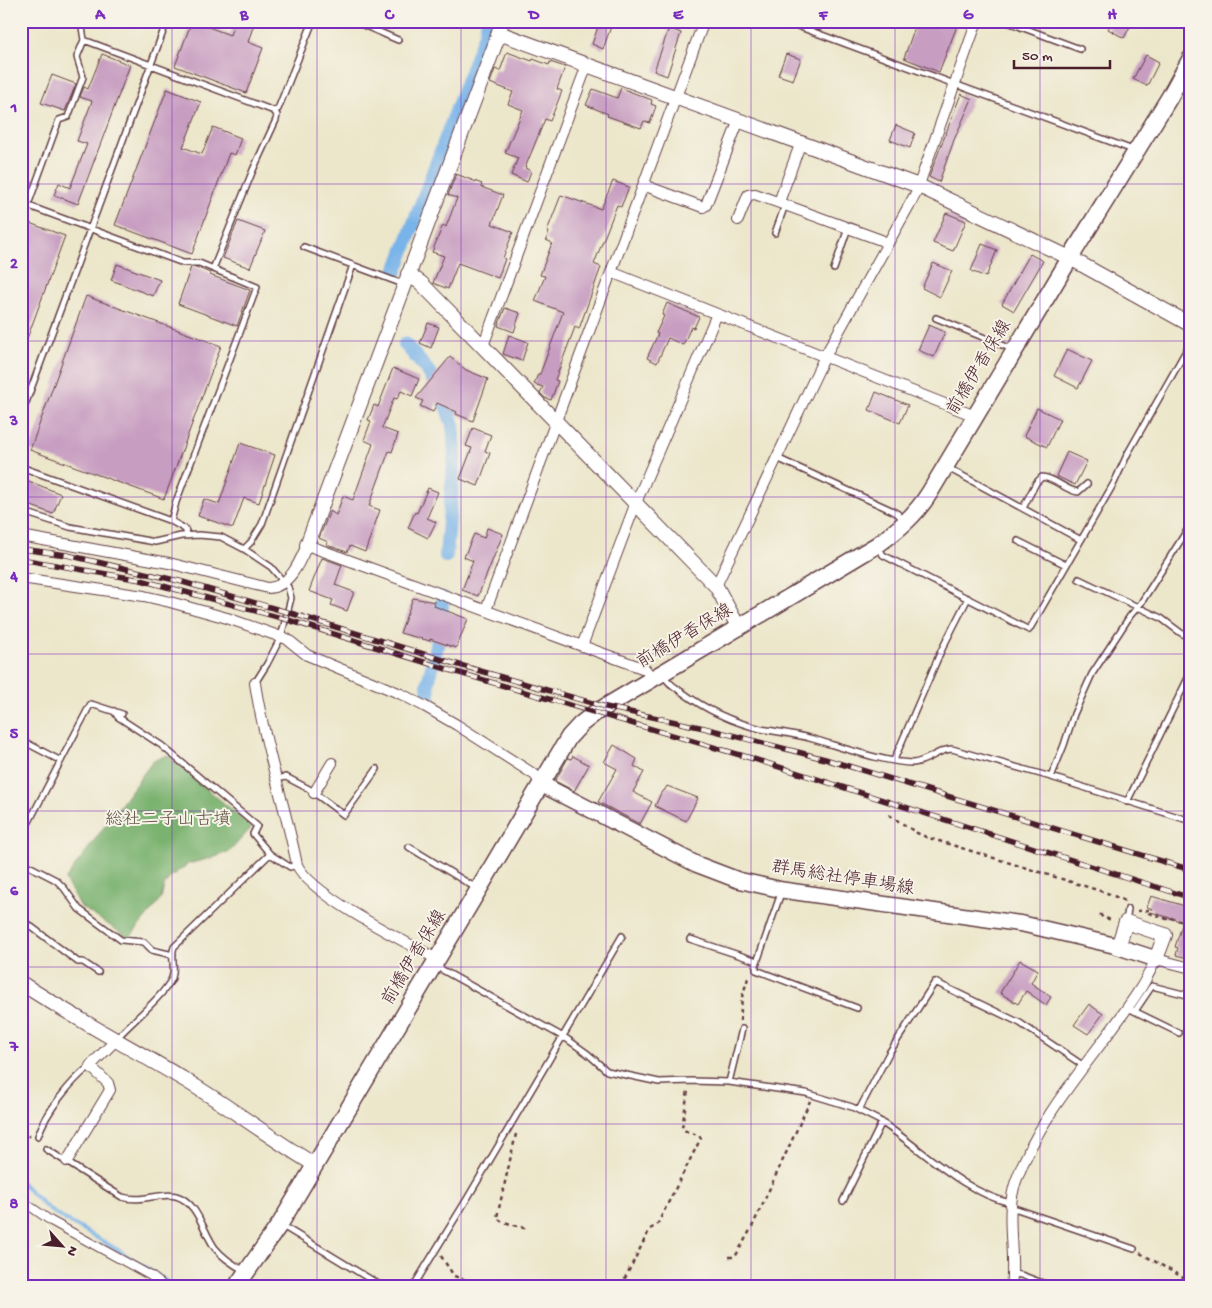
<svg xmlns="http://www.w3.org/2000/svg" width="1212" height="1308" font-family="'Gochi Hand','Klee One',sans-serif">
<style>
.forest{fill:#7ab26f;stroke:#62684d}
.lines{fill:none;stroke-linecap:round;stroke-linejoin:round}
.stream{stroke:#78b3e9;stroke-width:4}
.canal{stroke:#78b3e9;stroke-width:14}
.building{fill:#c79dc1}
.service-casing{stroke:#623d43;stroke-width:8}
.pedestrian-casing{stroke:#623d43;stroke-width:10}
.minor-casing{stroke:#623d43;stroke-width:12}
.tertiary-casing{stroke:#623d43;stroke-width:16}
.secondary-casing{stroke:#623d43;stroke-width:18}
.primary-casing{stroke:#623d43;stroke-width:19}
.path{stroke:#623d43;stroke-width:2.5;stroke-dasharray:4 4;stroke-linecap:butt}
.service{stroke:#fff;stroke-width:5}
.pedestrian{stroke:#fff;stroke-width:8}
.minor{stroke:#fff;stroke-width:10}
.tertiary{stroke:#fff;stroke-width:14}
.secondary{stroke:#fff;stroke-width:15}
.primary{stroke:#fff;stroke-width:16}
.rail-casing{stroke:#4a1f2b;stroke-width:5.5}
.rail{stroke:#f7f3e8;stroke-width:4;stroke-dasharray:11;stroke-linecap:butt}
.grid{fill:none;stroke:#7b2cbf;stroke-width:1;stroke-opacity:0.55}
.labels{text-anchor:middle;dominant-baseline:central;stroke-width:4;stroke-linejoin:round;paint-order:stroke}
.street-label{font-size:18px;fill:#4a1f2b;stroke:#f7f3e8}
.park-label{font-size:18px;fill:#615445;stroke:#f7f3e8}
.neatline{fill:none;stroke:#7b2cbf;stroke-width:2}
.grid-label{font-size:16px;text-anchor:middle;font-weight:bold;fill:#7b2cbf}
</style>
<rect width="100%" height="100%" fill="#f7f3e8"/>
<filter id="ink" filterUnits="userSpaceOnUse"><feTurbulence type="fractalNoise" baseFrequency=".02" numOctaves="2"/><feDisplacementMap in="SourceGraphic" scale="10" xChannelSelector="R" yChannelSelector="G"/><feConvolveMatrix kernelMatrix="1 2 1 2 8 2 1 2 1" color-interpolation-filters="sRGB"/></filter>
<filter id="wash" filterUnits="userSpaceOnUse"><feTurbulence type="fractalNoise" baseFrequency=".0096" numOctaves="4" result="noise"/><feDisplacementMap in="SourceGraphic" scale="20" xChannelSelector="R" yChannelSelector="G"/><feGaussianBlur stdDeviation="1.12" result="paint"/><feColorMatrix in="noise" values="0 0 0 0 0 0 0 0 0 0 0 0 0 0 0 0 0 1.4 0 .05"/><feComposite in="paint" operator="in"/></filter>
<g filter="url(#wash)">
<rect width="100%" height="100%" fill="#ece6ca"/>
<path class="forest" d="M167,755L252,827L230,851L215,857L188,864L170,877L164,886L161,899L130,937L126,936L81,907L65,880L153,761Z"/>
<g class="lines">
<path class="stream" d="M21,1182L45,1206L57,1215L118,1250L175,1287"/>
<path class="canal" d="M396,271L485,34L488,21
M405,344L428,371L443,397L453,425L455,451L446,556
M429,696L428,684L438,641L443,598"/>
</g>
<g id="blocks">
<path class="building" d="M192,21L230,35L235,21H255L248,42L263,48L246,93L175,66Z
M600,21H613L603,49L592,44Z
M917,21H959L939,72L904,58Z
M1113,21H1133L1124,38L1108,29Z
M669,28L681,33L667,76L654,71Z
M507,52L532,61L533,59L549,65L550,62L565,67L557,89L562,91L550,121L545,119L525,168L531,171L527,182L511,175L518,158L505,153L523,110L508,104L513,92L490,83L495,69L500,71Z
M102,54L130,65L78,204L54,195L59,183L70,188L87,144L77,141L92,101L80,97L84,87L88,89Z
M786,54L801,59L793,80L778,75Z
M1146,55L1159,62L1147,86L1133,79Z
M52,75L76,84L65,111L41,103Z
M621,88L652,100L651,104L656,106L650,123L644,121L641,128L607,116L608,114L586,105L593,89L617,98Z
M167,89L201,102L183,147L202,154L213,127L241,138L235,155L229,153L192,254L115,225Z
M961,94L972,99L954,140L939,182L929,177Z
M896,125L915,133L910,148L890,140Z
M456,174L482,184L481,187L503,195L492,224L513,232L503,258L505,259L498,278L458,263L448,289L433,283L444,256L432,252L443,225L446,227L457,198L448,195Z
M613,181L629,187L621,207L617,205L594,264L601,267L579,329L575,327L555,380L558,381L551,400L545,398L540,393L543,387L534,384L538,374H540L563,312L535,301L545,276L540,275L552,243L546,240L549,232L547,231L561,195L601,209Z
M946,213L966,221L953,251L933,243Z
M21,220L65,236L22,352H21Z
M238,221L265,231L250,268L223,258Z
M982,244L997,250L986,277L971,271Z
M1030,254L1043,261L1014,311L1002,304Z
M933,263L952,271L940,297L922,288Z
M117,264L160,280L153,296L111,280Z
M191,267H196L210,273V275L250,290L237,326L178,304Z
M86,296L221,346L164,499L30,450Z
M667,303L699,317L694,328L691,327L683,345L668,338L657,363L647,358L658,334L656,333L664,316L662,315Z
M505,308L520,313L514,332L498,326Z
M428,323L439,327L431,348L420,343Z
M929,325L945,332L934,357L918,350Z
M509,335L528,342L522,361L503,354Z
M1067,349L1092,361L1078,388L1054,376Z
M450,357L466,370L488,379L473,421L456,414L457,412L437,403L433,412L420,406L423,401L416,398Z
M393,368L419,379L412,396L401,391L397,399L394,398L382,428L398,434L392,452L389,451L369,506L380,510L365,552L350,546L347,552L327,545L328,542L319,538L330,511L336,515L343,496L353,500L373,444L364,440L371,421L368,420L374,405L378,407Z
M876,392L908,405L900,423L869,410Z
M1037,408L1060,419L1047,447L1024,436Z
M473,428L491,435L485,451L490,453L478,486L460,479L472,448L466,446Z
M240,443L275,455L259,503L244,498L233,528L198,516L204,499L219,504Z
M1067,452L1087,461L1075,485L1056,476Z
M21,478L61,494L53,514L21,502Z
M428,488L438,492L427,518L436,522L428,538L408,528L415,512L417,513Z
M487,528L503,534L478,596L462,590L473,561L464,557L474,534L484,538Z
M322,558L342,565L335,585L354,592L347,611L331,605L333,600L309,591Z
M413,598L435,602L434,606L468,619L456,648L430,639V641L400,633Z
M614,745L637,759L634,766L644,772L633,792L652,802L640,824L598,802L617,769L604,762Z
M573,756L589,765L574,791L555,781L568,758L571,759Z
M667,786L698,798L686,821L655,806L662,791H664Z
M1151,896L1185,906V909L1187,910L1188,904L1191,905V959L1176,955L1178,948L1175,947L1183,922L1151,912L1152,909L1147,907Z
M1020,960L1038,970L1031,983L1051,997L1046,1005L1026,991L1018,1004L1000,993Z
M1089,1004L1103,1014L1088,1034L1074,1025Z"/>
</g>
</g>
<g filter="url(#ink)">
<use href="#blocks" fill-opacity="0" stroke="#623d43" stroke-width="1"/>
<g class="lines">
<g class="service-casing">
<path id="service" d="M81,21L84,40L274,111L278,109L313,21
M354,21L398,40
M784,21L1133,150
M1005,21L1080,49
M21,203L183,263H199L257,287L176,502L171,521
M28,205L59,120L68,117L83,77L77,57L84,40
M775,233L785,205
M304,247L403,284
M213,269L253,170L276,120L277,115L274,111
M834,269L848,228
M936,318L1012,349
M21,416L167,21
M777,458L891,510L898,514L904,521
M21,467L171,521L185,529L188,536
M948,468L1081,540
M1023,508L1036,483L1042,477C1055,478 1065,490 1078,492L1087,484
M21,511L70,527L155,542L181,536L199,535L221,537L244,549L271,567L288,587L291,598L281,637L267,664L255,683
M1018,541L1066,565
M878,547L883,555L1029,630L1114,483L1128,453L1191,342
M244,549L251,542L262,524L353,265
M1079,579L1161,618L1181,633L1191,638
M663,674C667,683 675,687 682,692C706,710 732,722 761,729C778,732 796,734 813,739C841,747 886,763 913,763C928,762 938,749 952,749L1051,777L1191,821
M114,711L118,717L161,745L257,826L253,834L270,854
M21,740L61,761
M894,760L941,651L968,598
M1051,777L1064,745L1074,714L1092,674L1130,616L1141,603L1191,524
M276,779L286,777L309,789L344,815L377,769
M1127,802L1191,672
M21,837L89,707L91,704L122,714
M409,847L476,888
M21,862L56,880L64,888L79,909L121,940L144,942L152,950L173,955
M781,893L756,965V970L857,1008
M21,919L78,962H83L98,972
M1126,921L1128,909
M690,939L757,961
M437,967L567,1039L588,1054L607,1071L612,1072L659,1082L691,1081L729,1082L806,1093L852,1107L878,1120C919,1146 963,1193 1011,1203
M1132,1010L1179,1033
M1135,1011L1152,986L1191,996
M116,1039C130,1023 164,996 172,978C176,967 170,956 174,947L270,854L290,867L297,865
M729,1082L742,1029
M859,1110L889,1053L935,982L1020,1023L1084,1066
M38,1136C46,1112 70,1082 90,1066
M46,1149L122,1197C142,1203 160,1192 176,1196C198,1202 203,1232 215,1248C223,1258 234,1265 245,1271
M843,1201L882,1122
M1011,1209H1017L1134,1249
M281,1225L383,1287
M1012,1274L1021,1275L1053,1287
M413,1287L467,1199L622,936"/>
</g>
<g class="pedestrian-casing">
<path id="pedestrian" d="M21,1200L51,1221L151,1276L165,1287"/>
</g>
<g class="minor-casing">
<path id="minor" d="M643,185L700,206L703,207L706,205L739,120
M779,202L801,142
M738,220L748,195L755,194L881,240L887,244
M611,272L975,416
M483,346L587,65
M21,536L169,563L268,588C290,587 300,561 307,545L645,669L653,679
M21,578L144,596L170,602L227,618L287,639L307,655L401,694L424,706L457,725L535,775L541,784
M716,586L825,356L916,193L977,21
M486,610L704,21
M582,646L635,505L717,314
M255,683C264,745 285,804 297,865C312,896 404,941 437,959
M314,793L332,763
M67,1161L110,1090L108,1083L90,1066L116,1040
M1011,1287C1016,1252 1004,1214 1016,1181C1042,1108 1099,1053 1140,989C1146,980 1151,969 1156,959L1191,968"/>
</g>
<g class="tertiary-casing">
<path id="tertiary" d="M499,33L919,186L1070,258L1191,325
M408,274L421,283L716,586L739,628
M307,545L496,42L502,21
M1118,947L1126,922L1165,935L1156,959
M21,983C74,1018 130,1047 185,1080C230,1107 270,1138 315,1165"/>
</g>
<g class="secondary-casing">
<path id="secondary" d="M541,784L696,864L738,880L782,890L1023,924L1113,945L1156,959"/>
</g>
<g class="primary-casing">
<path id="primary" d="M236,1287L280,1224L569,737L581,724L595,713L877,545C898,530 916,515 930,492L1070,258L1169,98L1191,58"/>
</g>
<path class="path" d="M889,815L917,833L926,837L1107,893L1125,901
M1137,911L1150,910L1149,913L1167,919L1168,917L1189,924
M1100,914L1103,918L1113,920
M740,1021L742,997L749,975
M21,1131L30,1137
M516,1134L497,1217L501,1221L527,1229
M1140,1253L1191,1282
M441,1256L454,1276L487,1287
M729,1257H735L752,1227L810,1101
M621,1286L650,1229L657,1225L701,1138C696,1132 687,1134 682,1128L688,1090"/>
<use href="#service" class="service"/>
<use href="#pedestrian" class="pedestrian"/>
<use href="#minor" class="minor"/>
<use href="#tertiary" class="tertiary"/>
<use href="#secondary" class="secondary"/>
<use href="#primary" class="primary"/>
<g class="rail-casing">
<path id="rail" d="M21,549L67,555L179,581L287,612L456,664L606,707L704,728L825,759L1191,870
M21,559L141,580L285,619L453,671L754,759L1191,898"/>
</g>
<use href="#rail" class="rail"/>
</g>
</g>
<path class="grid" d="M172,21V1287M317,21V1287M461,21V1287M606,21V1287M751,21V1287M895,21V1287M1040,21V1287M21,184H1191M21,341H1191M21,497H1191M21,654H1191M21,811H1191M21,967H1191M21,1124H1191"/>
<g class="labels">
<g class="street-label">
<text transform="translate(980 368) rotate(-59)">前橋伊香保線</text>
<text transform="translate(685 637) rotate(-31)">前橋伊香保線</text>
<text transform="translate(843 879) rotate(9)">群馬総社停車場線</text>
<text transform="translate(415 958) rotate(-59)">前橋伊香保線</text>
</g>
<g class="park-label">
<text x="168" y="820">総社二子山古墳</text>
</g>
</g>
<rect width="1212" height="1308" fill="none" stroke="#f7f3e8" stroke-width="55"/>
<g transform="translate(62 1246) rotate(117)" stroke="#f7f3e8" stroke-width="4" paint-order="stroke">
<path d="M0-4L9 19L0 12L-9 19Z" fill="#4a1f2b"/>
<text y="-8" font-size="14" font-weight="bold" text-anchor="middle" fill="#4a1f2b">N</text>
</g>
<path d="M1014 60v8h96v-8" fill="none" stroke="#4a1f2b" stroke-width="2.5"/>
<text x="1022" y="60" font-size="15" fill="#4a1f2b" stroke="#f7f3e8" stroke-width="4" paint-order="stroke">50 m</text>
<rect x="28" y="28" width="1156" height="1252" class="neatline"/>
<g class="grid-label">
<text x="100" y="19">A</text>
<text x="244" y="19">B</text>
<text x="389" y="19">C</text>
<text x="534" y="19">D</text>
<text x="678" y="19">E</text>
<text x="823" y="19">F</text>
<text x="968" y="19">G</text>
<text x="1112" y="19">H</text>
<text x="14" y="112">1</text>
<text x="14" y="268">2</text>
<text x="14" y="425">3</text>
<text x="14" y="581">4</text>
<text x="14" y="738">5</text>
<text x="14" y="895">6</text>
<text x="14" y="1051">7</text>
<text x="14" y="1208">8</text>
</g>
</svg>
